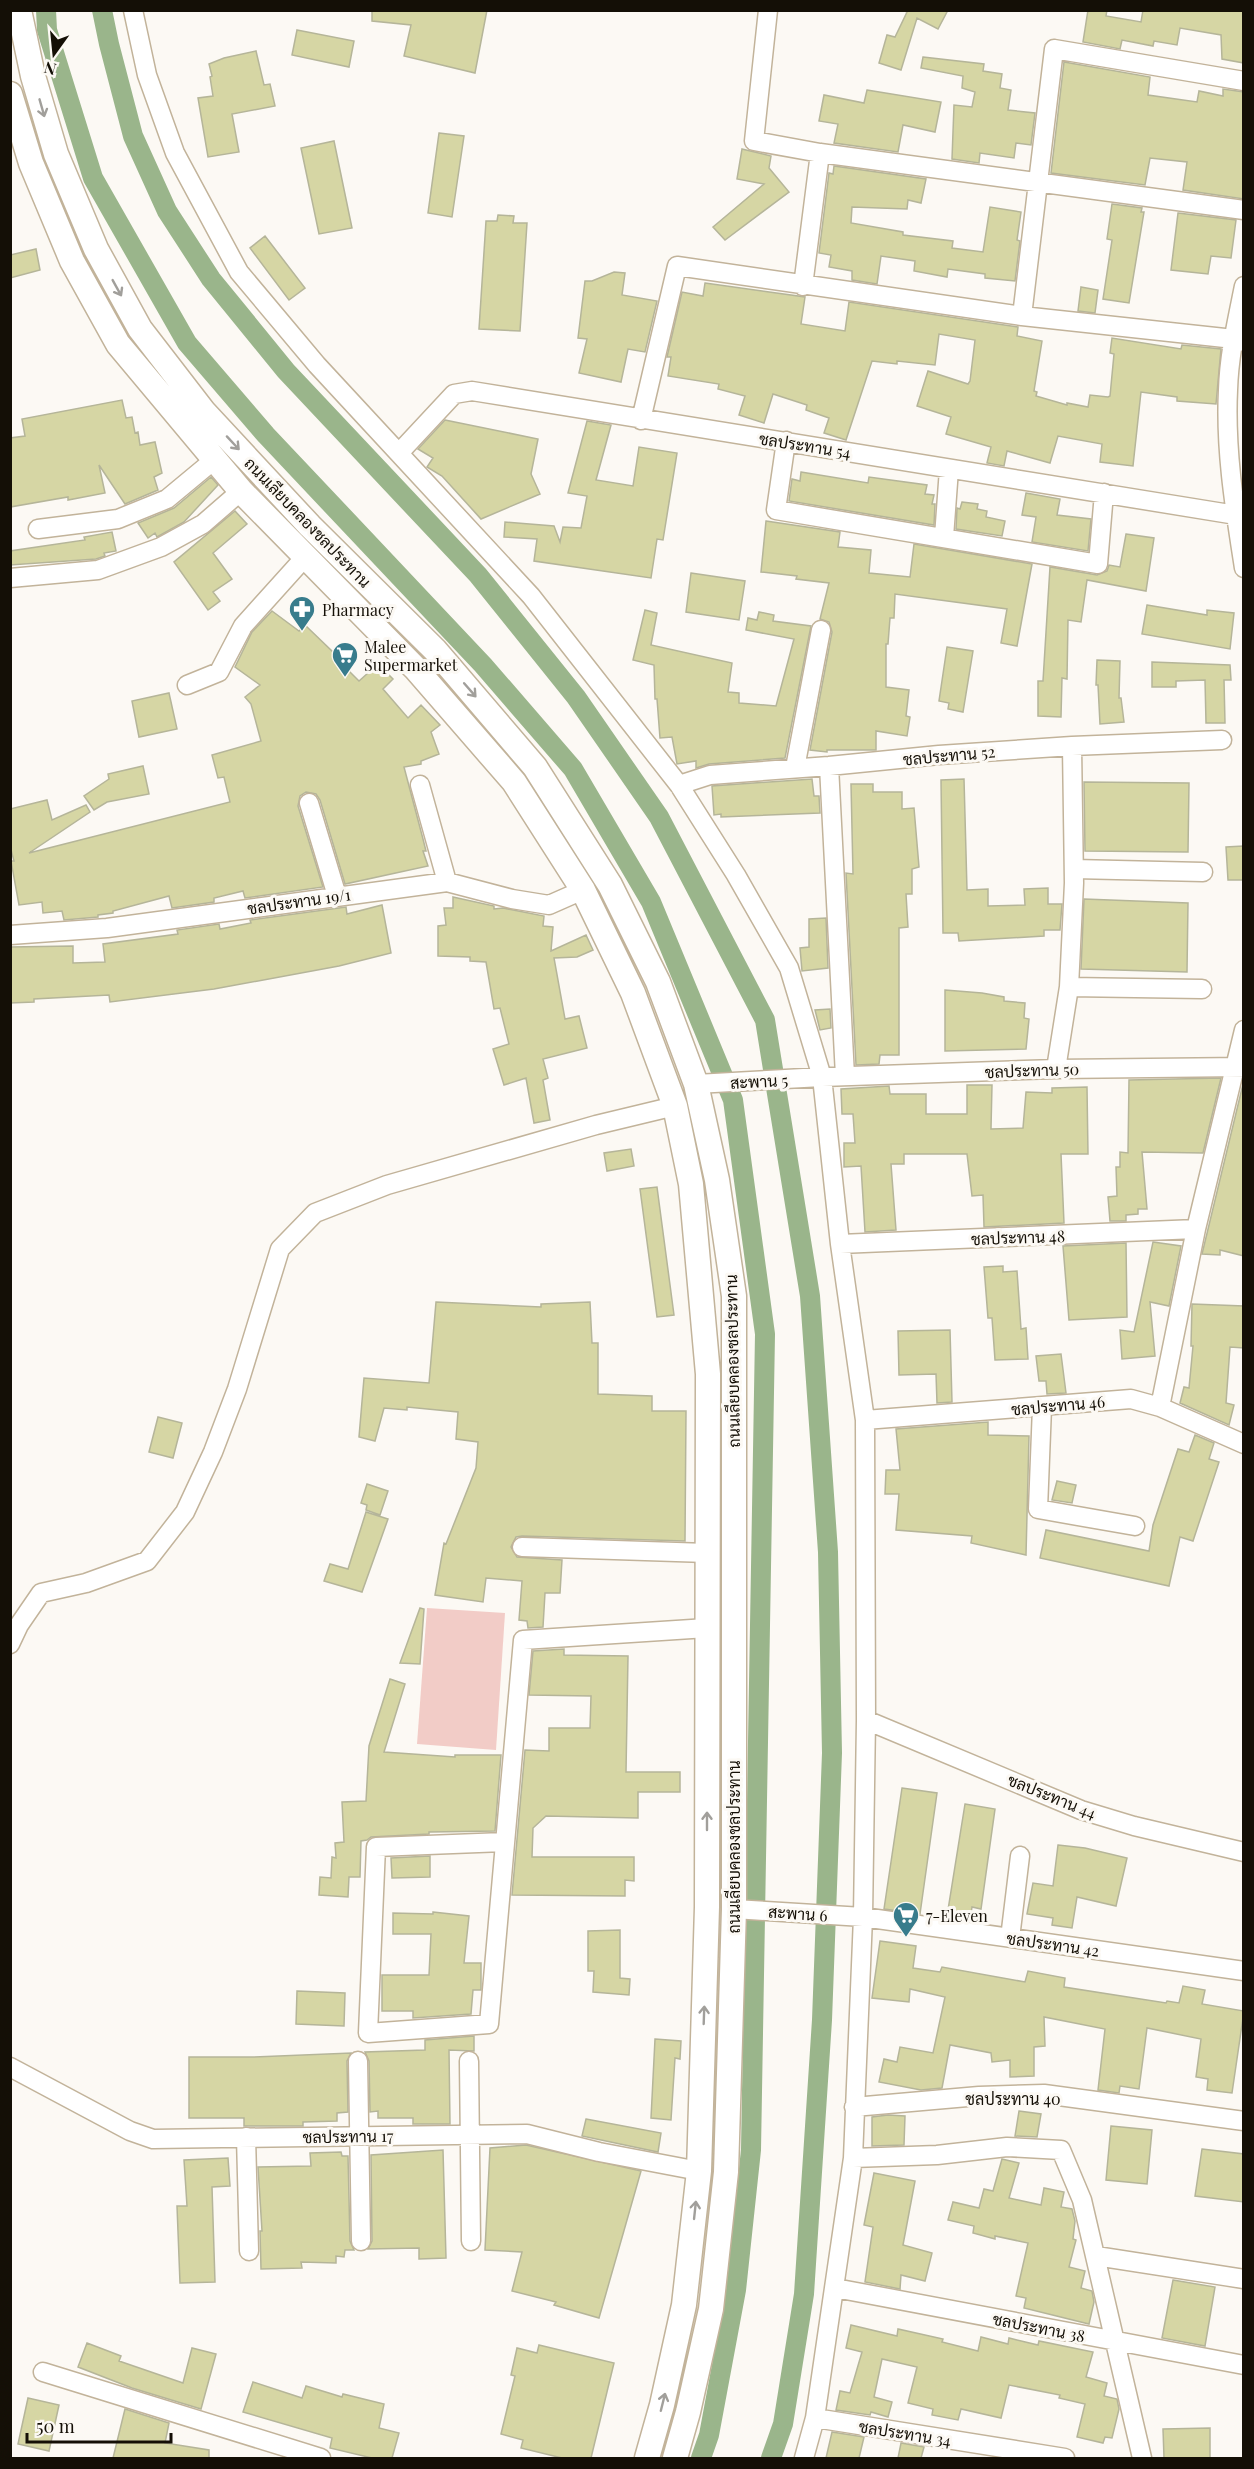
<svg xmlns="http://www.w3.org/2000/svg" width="1254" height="2469" font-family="'Playfair Display',Sarabun,serif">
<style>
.green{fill:#f2ccc7}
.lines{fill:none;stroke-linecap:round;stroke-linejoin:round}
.canal{stroke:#9ab58b;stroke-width:20}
.building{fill:#d6d6a4;stroke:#b5b599;stroke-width:1.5}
.street-casing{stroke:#c2b39a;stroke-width:21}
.secondary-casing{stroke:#c2b39a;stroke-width:27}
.street{stroke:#fff;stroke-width:18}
.secondary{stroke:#fff;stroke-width:24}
.oneway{stroke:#a19f9b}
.labels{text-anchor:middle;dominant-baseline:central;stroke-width:6;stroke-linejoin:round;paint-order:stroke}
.street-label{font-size:16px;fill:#140f06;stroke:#fcf9f4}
.poi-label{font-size:16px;fill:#140f06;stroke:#fcf9f4;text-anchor:start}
</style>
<rect width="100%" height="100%" fill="#fcf9f4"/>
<path class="green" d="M427,1608L505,1613L496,1750L417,1744Z"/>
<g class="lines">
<path class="canal" d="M46,10L47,30L93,178L187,343L266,435L483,665L573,769L651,902L733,1100L765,1334L751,2150L736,2290L709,2435L701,2458
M102,10L109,44L133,136L167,211L211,279L286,371L478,575L576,697L659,817L765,1020L810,1296L828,1552L832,1753L822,2020L804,2294L783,2424L771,2458"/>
</g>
<path class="building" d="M372,10H487L475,73L404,56L411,25L372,21Z
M903,10H948L938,29L917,18L901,70L879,63L887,35L895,37L907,12Z
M1088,10H1107L1106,16L1141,22L1143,10H1244V63L1222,59L1221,35L1180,28L1177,45L1154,41L1153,46L1122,40L1120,49L1083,42Z
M297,30L354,41L349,67L292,55Z
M256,51L264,85L270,84L275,106L232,114L239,152L208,157L198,98L213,96L210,77L212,76L209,64L224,58Z
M923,57L984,64L983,71L1002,74L1000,88L1011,90L1008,110L1035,113L1031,145L1016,143L1014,158L980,153L979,163L952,159L954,105L972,107L975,92L962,88L963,76L921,68Z
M1064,62L1150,77L1148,95L1197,102L1199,91L1223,96V89L1244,92V199L1183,190L1187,162L1150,158L1145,185L1051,173Z
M867,90L941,102L935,132L903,125L898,152L834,143L838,124L819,121L824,95L864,103Z
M439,133L464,136L452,217L428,213Z
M334,141L352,228L319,234L301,148Z
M742,149L771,156L769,168L789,192L725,240L713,227L764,184L737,179Z
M834,166L926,179L921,203L908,200L907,209L852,207L851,223L903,232V235L953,241L952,248L983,252L990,207L1021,212L1017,240L1020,241L1015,281L985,278V274L948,269L947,277L914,271L915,261L881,256L877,284L852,280V271L829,267L831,255L819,253L829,173L833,174Z
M1112,204L1142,208L1141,212H1144L1129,303L1103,299L1112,240L1107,239Z
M1178,213L1236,220L1231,258L1211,256L1208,274L1171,270Z
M498,215L514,216L513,223H527L520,331L479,329L486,221H497Z
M265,236L305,288L289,300L250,248Z
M36,249L40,270L10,278V255Z
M614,272L625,273L622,295L657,301L645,352L628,349L621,382L579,373L587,339L578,338L585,281H592Z
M705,283L805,297L801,324L845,331L849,302L1018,327L1017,336L1042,341L1034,391L1037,392L1036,396L1067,405V403L1088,407L1090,395L1108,397L1110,396L1114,354L1110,353L1112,338L1181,349L1182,345L1221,349L1216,404L1177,401V397L1141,392L1133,466L1100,462L1102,444L1058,436L1050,463L1007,451L1004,466L987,463L991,447L946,434L951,417L917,406L928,371L968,384L970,381L975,340L939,334L935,365L897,361V364L872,361L846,440L824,433L829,418L806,410L807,405L773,394L764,423L739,415L745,396L718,389L719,384L668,376L671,357H667L682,292L703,296Z
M1081,287L1098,290L1095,313L1078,311Z
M122,400L126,418L132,417L135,433L138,432L140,445L155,442L162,473L154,477L158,490L125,504L99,465L105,493L68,500V497L10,507V438L25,436L22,419Z
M445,420L538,439L531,474L540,494L481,519L442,476L427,467L433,458L418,449Z
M587,421L611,425L596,480L633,486L639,447L677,453L663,540L657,539L651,578L534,561L537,539L504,537L505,522L554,526L560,542L563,527L581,528L587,496L568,493Z
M801,472L868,483L869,477L927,485L925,494L934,495L932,504H935L934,525L789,501L792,479L800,481Z
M211,477L218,485L184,522L157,537L155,533L148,538L138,523L174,508Z
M1026,493L1060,499L1057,515L1091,519L1088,551L1032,542L1036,517L1022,515Z
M962,502L978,504L977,509L987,511L986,517L1005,521L1002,536L956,529L957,508L960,509Z
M235,511L247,524L213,553L232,579L213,592L220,601L208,610L174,562Z
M766,521L840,532L838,547L871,550L869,573L910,577L914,544L1032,564L1017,646L1001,643L1007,609L895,594L894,618H890L888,644H886V687L909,690L906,716L910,717L907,736L876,731V750H827V752L810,750L832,632L829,622L820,619L829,583L796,579L797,576L761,572Z
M112,532L116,551L104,553L105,556L96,559L10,565V551L85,540L84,537Z
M1126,534L1154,538L1146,591L1087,580L1081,622L1068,620L1067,679L1062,678L1061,717L1038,716V681H1043L1050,567L1097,575L1107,571L1109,565L1120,567Z
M691,573L745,581L739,620L686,612Z
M1147,605L1207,615V610L1234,613L1230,649L1142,634Z
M645,610L657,613L651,645L732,663L728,692L739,693V703L776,706L794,639L746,630L748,618L757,620L759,612L774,615L773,621L811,626L785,758L709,764L696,768V761L677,764L672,737L660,738L657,699H655L654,665L633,660Z
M272,611L299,631L305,625L335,654L334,656L359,681L378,664L393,679L383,689L408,718L421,705L440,725L431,732L439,754L421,761V764L404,767L423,839L426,851H423L428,866L345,884L320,800L316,794L306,792L300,796L298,806L323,887L245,898L243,891L214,898V902L172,908L169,896L113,911V913L98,915V917L64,920L62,911L43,913L42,902L19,905L11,861H14L10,846V809L47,800L52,820L86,805L90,812L29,853L230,802L224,777L218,778L212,755L261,741L251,704L245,697L260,685L235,667L252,632Z
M947,647L973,651L963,712L948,709L949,703L939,701Z
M1097,660L1120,661L1119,698H1121L1124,722L1100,724L1098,685H1096Z
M1152,662L1230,665L1231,680H1224L1225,723H1206L1205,680L1176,681V687H1152Z
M169,693L177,729L139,737L132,701Z
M143,766L149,794L107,802L94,810L84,796L109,779L108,774Z
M812,779L814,796H819L820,813L721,817V814L714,815L712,786Z
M964,779L967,890L988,889V906L1025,905L1024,889L1048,888V904H1062L1060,930H1044V936L959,941L958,933H943L941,780Z
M1084,782L1189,783L1188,852L1085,851Z
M851,784H873V792H902V809L914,808L919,867L912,869V894H906L908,927L899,928V1055H880L879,1064L856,1065L846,873L853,874Z
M1243,846V880H1228L1226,847Z
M453,897L494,906V909L503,908L544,916L543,926L553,927L551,951L586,935L593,950L577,957L554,958L565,1019L579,1016L587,1048L543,1059L548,1078L543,1080L550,1120L534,1123L526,1078L504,1085L493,1049L509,1044L500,1008L494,1009L486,962L470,961V957L438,956V926L446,925L444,908H453Z
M1084,899L1188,903L1187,972L1081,969Z
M382,905L391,953L339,966L214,989L110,1002L109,995L34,999V1002L10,1003V947L73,946V963L105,962L103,944L178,934L177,930L219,924L220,929L251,923L250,920L346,907L347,914Z
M826,918L828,968L802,971L800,948L809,947V919Z
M945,990L982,993L1004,997V1001L1025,1003L1024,1018L1029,1019L1026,1049L945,1051Z
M830,1009L831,1028L820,1030L815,1010Z
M1221,1078L1203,1153L1142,1152L1147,1209H1138V1214L1126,1215V1221H1110L1108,1197L1117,1196L1116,1167H1120V1152L1128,1153L1129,1080Z
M1244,1080V1256L1220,1250V1255L1202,1254Z
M967,1085H992L991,1129L1023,1128L1026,1092L1052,1093V1088L1087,1087L1088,1154H1061L1064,1223L984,1227L983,1195L972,1196L967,1154H904V1164H891L896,1230L865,1232L861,1166L844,1167V1143H855L853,1114H842L841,1089L889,1086L890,1094H926V1114H967Z
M631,1149L634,1166L607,1171L604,1153Z
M657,1187L674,1315L657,1317L640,1189Z
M1153,1242L1181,1246L1169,1306L1150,1302L1155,1356L1122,1359L1120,1330L1134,1332Z
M1126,1243L1127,1317L1069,1320L1063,1246Z
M1003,1266V1272L1017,1271L1021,1329L1026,1328L1028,1359L995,1360L992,1318H988L984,1267Z
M436,1302L541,1307V1304L590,1302L592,1343H598V1394L652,1396V1411H686L685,1541L522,1536L516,1537L511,1547L517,1557L562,1560L560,1593H545L543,1627L528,1628L527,1621L519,1620L522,1581L486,1578L483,1602L435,1595L444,1543L446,1544L476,1468L478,1442L456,1439L458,1412L407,1407V1410L384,1408L375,1441L359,1437L364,1378L429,1383Z
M1192,1304L1244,1306V1348L1230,1347L1226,1403L1234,1405L1229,1425L1180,1403L1184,1387L1189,1388L1193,1346H1191Z
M950,1330L952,1402L937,1403L936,1374L899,1375L898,1331Z
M1061,1354L1066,1393L1047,1394L1046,1381H1039L1036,1356Z
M158,1417L182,1423L173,1458L149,1452Z
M988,1422V1435L1029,1436L1026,1555L971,1543L972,1536L896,1530L899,1494H885L886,1470H900L896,1429Z
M1195,1435L1214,1443L1209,1459L1219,1462L1193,1541L1180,1537L1169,1586L1040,1558L1046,1530L1149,1551L1153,1525L1178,1449L1189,1452Z
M1057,1481L1076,1485L1072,1503L1052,1500Z
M367,1484L388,1491L380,1515L366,1510L367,1505L361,1503Z
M366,1512L388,1519L362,1592L324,1581L330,1564L348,1569Z
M420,1608L424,1609L420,1664L400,1663Z
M564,1649V1655L628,1656L626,1772H680V1792H638V1818L546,1816L533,1828L532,1857H634V1881L625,1880V1896L512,1895L525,1750L549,1751V1728H590L591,1696L529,1695L533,1651Z
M390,1679L405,1684L384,1752L455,1757V1755H501L495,1831L429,1832V1834L371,1837L367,1840L361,1841L360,1877H349L348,1897L319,1895L320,1877L331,1878L332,1857L336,1858L335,1843L344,1842L342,1802L366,1801L369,1746Z
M902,1788L937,1793L920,1914L884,1909Z
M965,1804L995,1809L981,1909L972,1907L971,1914L948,1910Z
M1058,1845L1085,1848L1127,1858L1116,1906L1077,1897L1072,1928L1052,1925L1053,1918L1027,1914L1033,1883L1053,1886Z
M430,1856V1877L392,1878L391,1858Z
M433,1912L469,1916L464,1963H481V1990H473L471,2014L413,2018V2011H382V1975H429L431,1934H393V1913L433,1914Z
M620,1930V1978L630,1979L629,1995L593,1992L594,1971H588V1931Z
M880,1941L916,1946L913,1968L940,1972L942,1967L1025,1982L1028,1971L1065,1978L1064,1987L1166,2003L1167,2001L1179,2003L1183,1986L1205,1990L1202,2004L1244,2011L1232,2093L1207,2090L1208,2079L1196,2077L1201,2039L1147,2028L1139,2089L1120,2086L1119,2093L1098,2090L1105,2029L1044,2017L1045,2046L1034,2047V2076L1010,2077V2060L992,2062L991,2053L950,2045L942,2088L921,2090L879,2082L884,2059L897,2062L900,2047L933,2053L945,1997L910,1989L909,2002L872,1998Z
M297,1991L345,1993L344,2026L296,2024Z
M474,2036V2051L449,2050L450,2124H413V2118H378V2111L370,2112L369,2061L365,2052L425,2050V2040Z
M655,2039L681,2041L680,2059L675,2058L671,2120L651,2118Z
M351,2053L347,2061L348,2112L337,2113V2121L303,2122V2126H244V2118H189V2057H253Z
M1019,2111L1041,2114L1037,2137L1015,2136Z
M888,2115L905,2116L904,2145L872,2146V2117Z
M586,2119L661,2133L658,2152L582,2136Z
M1111,2126L1152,2130L1147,2184L1106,2180Z
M526,2145L641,2171L599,2318L554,2305L556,2302L512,2291L522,2252L485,2250L490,2148Z
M1202,2149L1244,2154V2202L1195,2196Z
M443,2150L446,2258L419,2259V2248L368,2249L372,2241L371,2155Z
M341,2152L342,2156H348L350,2241L354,2250H345L344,2257L336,2256V2263L301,2262L302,2268L261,2269L260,2231H262L258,2167L311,2166L310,2153Z
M228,2158L230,2186L212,2187L215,2282L180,2283L177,2206H187L184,2160Z
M1002,2159L1019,2163L1009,2198L1041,2205L1044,2188L1064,2192L1061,2207L1072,2209L1075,2221L1073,2239L1076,2240L1069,2267L1085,2271L1081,2288L1092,2291L1094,2302L1089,2324L1024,2308L1026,2298L1016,2296L1028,2243L995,2236V2239L973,2233L974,2226L948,2220L953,2202L979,2208L984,2189L993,2191Z
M874,2173L915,2181L903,2245L932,2253L925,2281L901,2275L900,2289L865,2282L873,2227L864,2225Z
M1173,2280L1215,2287L1205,2346L1162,2338Z
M851,2325L897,2336L898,2329L943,2339L942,2342L978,2351L981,2337L1008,2344L1009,2338L1038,2345L1039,2341L1093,2352L1086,2377L1107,2383L1104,2396L1117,2399L1119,2409L1112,2438L1105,2437L1103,2443L1077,2437L1085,2404L1059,2398L1060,2395L1009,2385L1001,2418L961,2409L958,2420L932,2415L933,2409L908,2403L917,2367L882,2359L874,2397L892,2402L888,2417L871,2412L870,2415L836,2410L840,2391L850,2393L862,2352L846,2348Z
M87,2343L121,2356L119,2361L183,2383L192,2348L216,2354L201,2409L132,2388L78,2367Z
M539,2345L614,2363L591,2458H562L521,2448L523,2440L501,2434L515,2376L511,2375L517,2348L537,2353Z
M253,2382L302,2398L306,2386L342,2397L343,2394L384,2404L379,2428L399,2433L392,2458H372L330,2448L332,2438L243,2412Z
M28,2398L59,2405L49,2451L18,2444Z
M125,2409L169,2423L165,2443L209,2450V2458H113Z
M1210,2428V2458H1164L1163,2429Z
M832,2432L864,2437L859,2458H826Z
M901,2443L924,2447L921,2458H898Z"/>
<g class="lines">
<g class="street-casing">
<path id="street" d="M133,10L147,75L175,153L239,272L317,365L531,596L679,785L736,875L789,968L822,1077L840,1244L865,1420L866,1720L863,1917L853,2158L815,2418L804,2458
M768,10L754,141L820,153L1244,210
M803,286L820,153
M1244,286C1237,321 1229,355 1228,390C1225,450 1235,510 1244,568
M1022,316L1054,49L1244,81
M641,420L677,266L1022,316L1234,339L1244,342
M786,441L776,510L1098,564L1104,493
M399,453L454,394L472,391L1236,515
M38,529L118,519L167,499L214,460
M944,537L949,469
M10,578L98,570L161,547L203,524L241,491
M187,685L219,672L243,626L306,556
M829,766L845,1076
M795,768L821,630
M420,785L447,882
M679,785L710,775L829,766L939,755L1072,746L1222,740
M309,803L337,896
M1074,869L1203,872
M10,935L107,928L447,882L512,899L549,905L583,890
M1069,987L1202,989
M1056,1069L1069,987L1074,883L1072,746
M696,1084L822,1077L1056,1069L1244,1067
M840,1244L1196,1229
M1042,1407L1038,1509L1135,1526
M1160,1407L1196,1229L1244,1030
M865,1420L1131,1399L1160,1407L1244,1444
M522,1547L707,1553
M10,1644L19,1625L41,1593L86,1583L147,1561L185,1512L213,1452L237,1389L280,1249L315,1213L387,1185L596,1125L675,1106
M866,1720L1081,1810L1134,1826L1244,1852
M504,1842L376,1847L368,2033L489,2024L523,1640L707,1628
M734,1909L863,1917L1244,1971
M1010,1938L1020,1856
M358,2061L361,2241
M469,2061L471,2241
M10,2067L130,2131L153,2139L527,2134L599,2152L699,2171
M854,2107L979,2096L1044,2094L1244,2121
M246,2137L249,2251
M853,2158L937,2155L1007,2147L1061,2150L1082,2200L1142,2458
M1096,2256L1244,2279
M835,2288L1244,2365
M43,2372L321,2458
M815,2418L1065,2458"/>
</g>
<g class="secondary-casing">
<path id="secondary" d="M19,10L33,76L56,154L96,249L140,329L204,412L310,526L435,650L535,767L610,885L658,982L696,1084L717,1180L734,1296V1909L726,2172L711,2309L688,2412L675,2458
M10,94L31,163L72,261L118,344L241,491L415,668L514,782L583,890L633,993L675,1106L691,1184L708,1374L707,1907L699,2171L684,2305L662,2405L647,2458"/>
</g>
<use href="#street" class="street"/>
<use href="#secondary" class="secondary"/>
</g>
<defs><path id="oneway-shaft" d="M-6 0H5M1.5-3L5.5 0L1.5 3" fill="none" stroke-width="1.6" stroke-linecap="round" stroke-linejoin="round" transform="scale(1.5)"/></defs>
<g class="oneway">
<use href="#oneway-shaft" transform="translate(42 108) rotate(74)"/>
<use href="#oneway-shaft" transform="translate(117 288) rotate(61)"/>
<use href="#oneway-shaft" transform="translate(233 443) rotate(47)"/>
<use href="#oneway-shaft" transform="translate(470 690) rotate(49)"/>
<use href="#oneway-shaft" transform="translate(707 1821) rotate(-90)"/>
<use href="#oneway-shaft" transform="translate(704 2015) rotate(-88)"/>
<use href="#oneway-shaft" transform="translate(695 2210) rotate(-84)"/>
<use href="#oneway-shaft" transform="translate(663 2402) rotate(-76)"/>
</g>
<defs>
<g id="pharmacy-pin" transform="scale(1.35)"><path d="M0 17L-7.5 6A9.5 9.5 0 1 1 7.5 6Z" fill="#387c8c" stroke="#fcf9f4"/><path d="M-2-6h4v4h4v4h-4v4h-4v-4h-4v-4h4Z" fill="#fff"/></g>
<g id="supermarket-pin" transform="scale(1.35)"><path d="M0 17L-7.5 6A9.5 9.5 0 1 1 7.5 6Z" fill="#387c8c" stroke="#fcf9f4"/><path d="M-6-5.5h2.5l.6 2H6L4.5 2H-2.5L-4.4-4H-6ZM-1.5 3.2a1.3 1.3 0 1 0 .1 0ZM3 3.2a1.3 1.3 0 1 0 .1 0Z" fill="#fff"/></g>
</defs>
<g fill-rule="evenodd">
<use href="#pharmacy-pin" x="302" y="609"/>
<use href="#supermarket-pin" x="345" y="655"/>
<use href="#supermarket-pin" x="906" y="1915"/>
</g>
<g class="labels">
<g class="street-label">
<text transform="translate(805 445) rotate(9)">ชลประทาน 54</text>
<text transform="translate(308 522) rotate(46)">ถนนเลียบคลองชลประทาน</text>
<text transform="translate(949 755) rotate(-5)">ชลประทาน 52</text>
<text transform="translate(299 901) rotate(-8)">ชลประทาน 19/1</text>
<text transform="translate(1032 1070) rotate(-2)">ชลประทาน 50</text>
<text transform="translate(759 1081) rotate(-3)">สะพาน 5</text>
<text transform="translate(1018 1237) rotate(-2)">ชลประทาน 48</text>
<text transform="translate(732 1361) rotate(-91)">ถนนเลียบคลองชลประทาน</text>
<text transform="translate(1058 1405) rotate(-5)">ชลประทาน 46</text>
<text transform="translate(1052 1796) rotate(22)">ชลประทาน 44</text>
<text transform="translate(733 1847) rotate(-90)">ถนนเลียบคลองชลประทาน</text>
<text transform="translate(798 1913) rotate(4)">สะพาน 6</text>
<text transform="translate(1053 1944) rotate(8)">ชลประทาน 42</text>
<text x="1013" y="2098">ชลประทาน 40</text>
<text transform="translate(348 2136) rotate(-1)">ชลประทาน 17</text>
<text transform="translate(1039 2327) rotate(11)">ชลประทาน 38</text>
<text transform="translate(905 2433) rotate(9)">ชลประทาน 34</text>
</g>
<g class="poi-label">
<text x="322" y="609">Pharmacy</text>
<text x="364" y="646">Malee<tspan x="364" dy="18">Supermarket</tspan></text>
<text x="926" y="1915">7-Eleven</text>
</g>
</g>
<rect width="1254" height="2469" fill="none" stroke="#140f06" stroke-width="24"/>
<g transform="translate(54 54) rotate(195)" stroke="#fcf9f4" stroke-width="4.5" paint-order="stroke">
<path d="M0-4.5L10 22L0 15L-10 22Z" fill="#140f06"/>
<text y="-9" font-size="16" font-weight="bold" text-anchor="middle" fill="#140f06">N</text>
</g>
<path d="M27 2433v9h144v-9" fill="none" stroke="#140f06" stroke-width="3"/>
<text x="36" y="2433" font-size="18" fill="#140f06" stroke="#fcf9f4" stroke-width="4.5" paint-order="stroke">50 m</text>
</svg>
